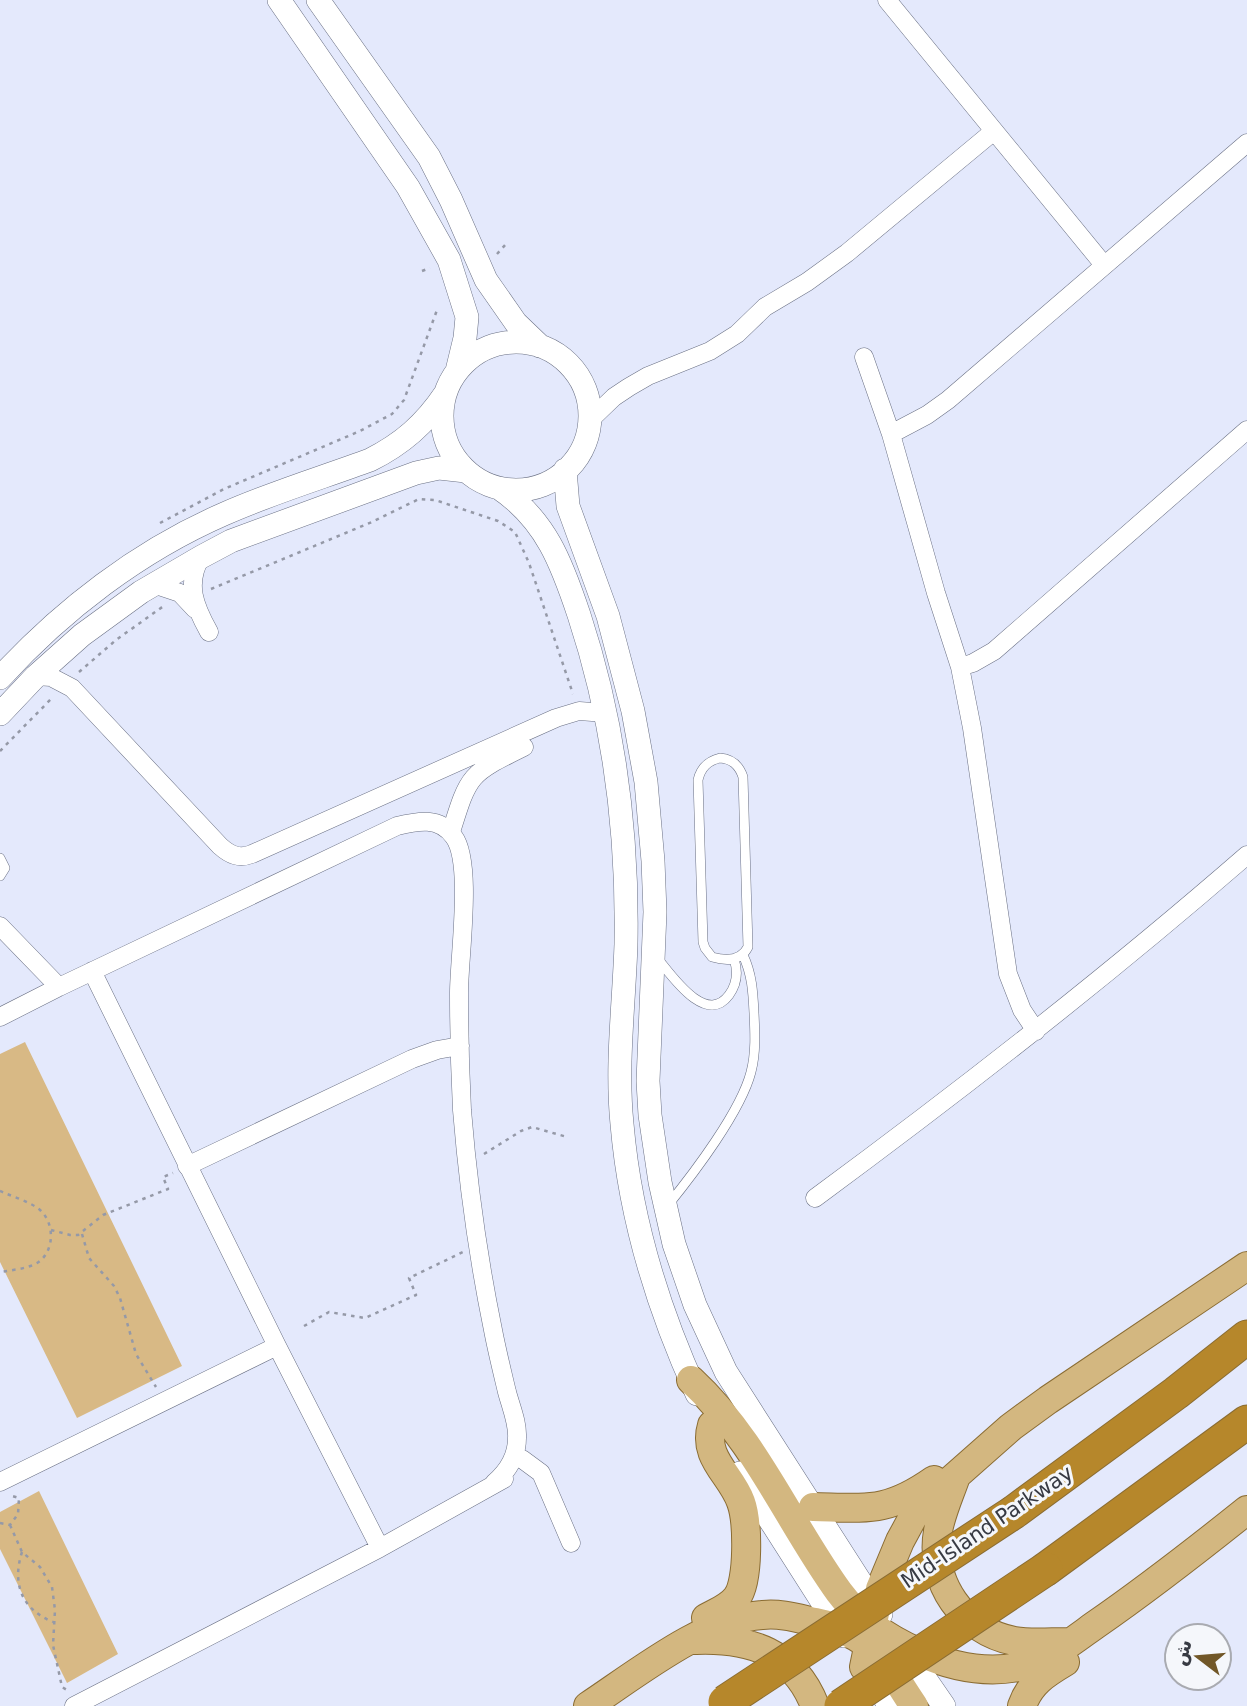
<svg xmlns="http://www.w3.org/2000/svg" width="1247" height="1706" font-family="'DejaVu Sans','Noto Sans Arabic',sans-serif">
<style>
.green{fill:#d8b985}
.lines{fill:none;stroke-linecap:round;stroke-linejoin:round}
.service-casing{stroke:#6a7084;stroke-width:10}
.minor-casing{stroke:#6a7084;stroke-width:19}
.tertiary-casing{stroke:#6a7084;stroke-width:24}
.primary-casing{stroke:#8a6c33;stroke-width:30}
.motorway-casing{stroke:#8a6c33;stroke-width:35}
.path{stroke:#9599a7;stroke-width:2.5;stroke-dasharray:3.5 5;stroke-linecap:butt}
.service{stroke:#fff;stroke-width:9}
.minor{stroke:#fff;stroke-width:18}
.tertiary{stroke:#fff;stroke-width:23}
.primary{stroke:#d3b780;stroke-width:28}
.motorway{stroke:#b6872b;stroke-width:33}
.motorway-bridge-casing{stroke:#8a6c33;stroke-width:35;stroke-linecap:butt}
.motorway-bridge{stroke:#b6872b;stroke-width:33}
.labels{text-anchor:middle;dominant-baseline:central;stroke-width:6;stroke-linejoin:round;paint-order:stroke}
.street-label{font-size:21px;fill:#373a43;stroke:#f5f7fb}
</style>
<rect width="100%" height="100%" fill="#e4e9fc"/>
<path class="green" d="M25,1042L182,1366L77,1418L0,1262V1054Z
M39,1491L118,1654L67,1683L0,1549V1512Z"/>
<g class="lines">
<g class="service-casing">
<path id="service" d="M720,758C732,759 739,765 743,777L748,947C741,961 726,961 712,957L705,948L703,942L698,780C701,767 708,761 720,758Z
M0,858L5,868L0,876
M658,959C672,976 706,1026 729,995C737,984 738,971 734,959
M668,1205C694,1173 741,1111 751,1072C756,1053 755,1033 754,1013C753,992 752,974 743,955"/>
</g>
<g class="minor-casing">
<path id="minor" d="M887,0L1104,265
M864,357L891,434L936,593L960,667L972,728L1008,974L1022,1010L1036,1031
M589,421L614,397L629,387L648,376L710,351L737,334L765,307L807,282L847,253L994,131
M891,434L927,415L948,400L1247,143
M201,557C185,584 195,607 209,632
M156,585L180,593L195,609
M960,667L973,663L994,651L1247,430
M36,676L51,677L72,688L220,846C230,855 239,859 252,854L556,718L579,711L606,713
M451,832C469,774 469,774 524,747
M0,926L59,987
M92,971L277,1346L380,1548
M0,1017L59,987L397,826C417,821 440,816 454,837C473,863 459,957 459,993C459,1032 460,1071 462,1110C468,1184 478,1257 493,1330C497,1351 502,1371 507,1392C511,1407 518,1423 517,1438C517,1457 508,1471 494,1483
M187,1166L412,1059L437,1050L460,1046
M815,1198C963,1089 1108,976 1247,855
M522,1459L541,1473L571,1543
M0,1482L277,1346
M74,1706L380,1548L504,1479"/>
</g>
<g class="tertiary-casing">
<path id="tertiary" d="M279,0L408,187L449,260L467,317L465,338L457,371
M318,0L429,157L451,200L486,280L516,323L540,346
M442 416a74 74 0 1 1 148 0a74 74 0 1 1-148 0Z
M565,470L568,506L608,616L633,711L646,782L653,861L655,912L648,1081L650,1115L660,1182L674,1244L695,1305L726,1372L881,1614
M499,488C546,520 562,564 579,615C614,721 628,833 626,944C624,1005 616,1064 622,1124C630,1217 658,1309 697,1394
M0,678C62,610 139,551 224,514C271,493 321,478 370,460C402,444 425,424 445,394
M0,714L36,676L82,635L141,592L201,557L231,541L416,473L439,468L466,471
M740,1473L844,1636
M904,1648L944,1706
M868,1673L890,1706"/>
</g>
<g class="primary-casing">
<path id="primary" d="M691,1380C755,1439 789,1523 839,1592C859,1619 888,1639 918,1652C952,1667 990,1675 1027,1665C1052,1658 1074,1640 1095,1625C1147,1589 1197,1550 1247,1510
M955,1479C949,1496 941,1514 938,1531C929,1582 963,1631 1014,1641C1031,1644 1050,1642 1068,1642
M813,1507C868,1508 887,1513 934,1480
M706,1618C717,1612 730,1607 737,1597C749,1581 748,1521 741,1502C731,1474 702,1458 712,1425
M696,1640C750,1638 794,1652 815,1706
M864,1667L880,1589L900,1541L913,1517L934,1495L1011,1427L1048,1400L1247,1266
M588,1706C635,1675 705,1619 762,1615C781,1613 797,1618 815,1622C839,1627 859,1635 877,1653C891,1668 902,1689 914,1706
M1022,1706C1030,1683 1045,1674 1065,1662"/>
</g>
<g class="motorway-casing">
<path id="motorway" d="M1014,1512L1176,1393L1247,1337
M1046,1569L1247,1422"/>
</g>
<path class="path" d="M497,254L506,244
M422,271L430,268
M160,523L224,489L360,431L392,414L404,400L437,310
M211,589L372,522L419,499L435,500L498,521L515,532L529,563L573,694
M79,672L116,640L165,605
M0,751L52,698
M484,1154L521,1131L532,1127L567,1137
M0,1191C13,1197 29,1201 40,1210C55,1223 55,1252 37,1263C26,1269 12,1270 0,1272
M51,1230L70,1235H78L103,1215L168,1189L163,1177L173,1173
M82,1234L89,1258L114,1286L120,1298L136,1354L156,1387
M304,1326L329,1312L365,1318L416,1295L409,1278L463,1252
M0,1523L10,1525L18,1514L19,1498L12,1496
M10,1525L22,1552L40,1567L52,1587L55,1610L53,1645L62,1687L67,1690
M22,1552C12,1583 21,1609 53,1622"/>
<use href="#service" class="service"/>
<use href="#minor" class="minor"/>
<use href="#tertiary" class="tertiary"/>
<use href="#primary" class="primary"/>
<use href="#motorway" class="motorway"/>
<g class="motorway-bridge-casing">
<path id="motorway-bridge" d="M725,1702L1014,1512
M841,1706L1046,1569"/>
</g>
<use href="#motorway-bridge" class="motorway-bridge"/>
</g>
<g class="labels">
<g class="street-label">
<text transform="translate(987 1527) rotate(-34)">Mid-Island Parkway</text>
</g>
</g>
<g transform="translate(1198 1657) rotate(286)"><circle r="33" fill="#f5f7fb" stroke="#a9abb1" stroke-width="2"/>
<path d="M0-5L12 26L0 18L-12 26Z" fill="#715728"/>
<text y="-10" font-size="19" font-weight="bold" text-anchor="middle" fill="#373a43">ش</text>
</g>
</svg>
